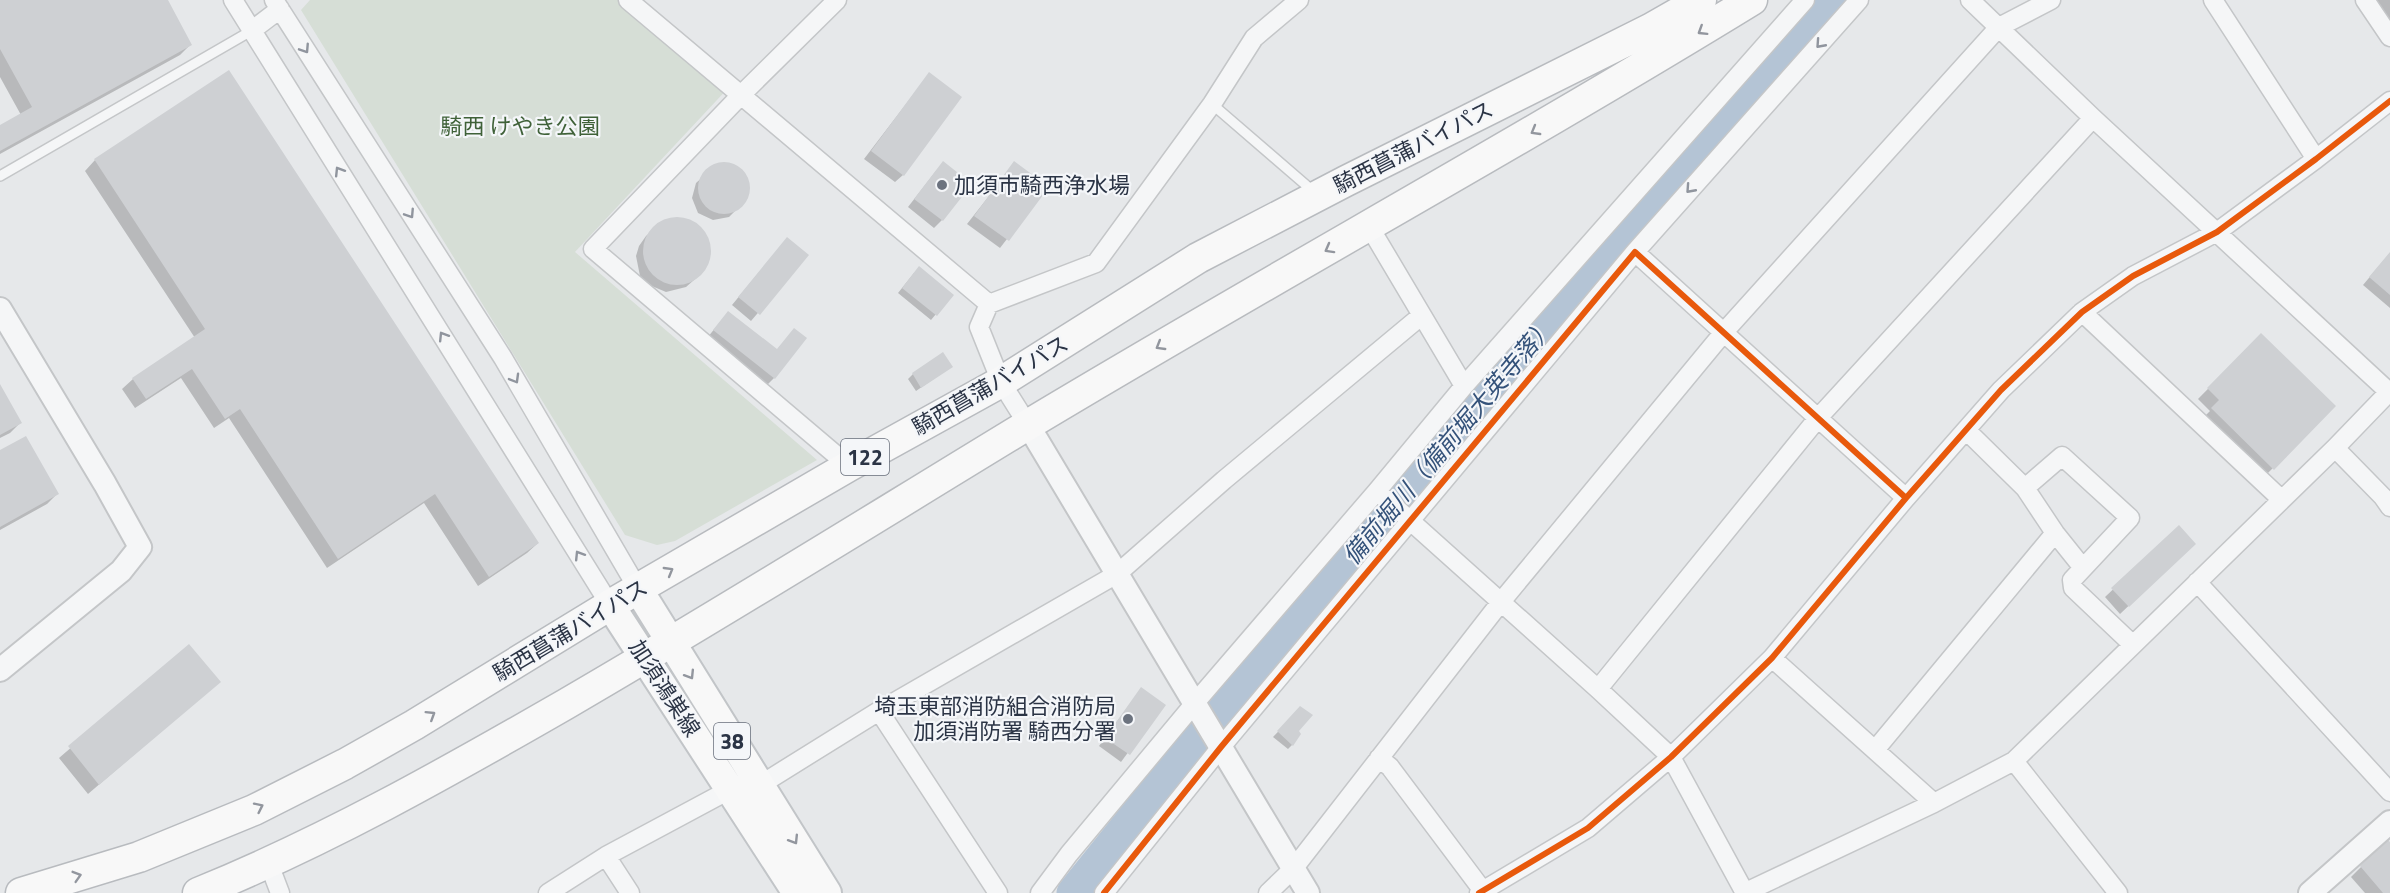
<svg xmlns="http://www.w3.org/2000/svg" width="2390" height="893" font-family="'Titillium Web','Noto Sans JP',sans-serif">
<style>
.green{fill:#d6ded6}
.shadow{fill:#0003}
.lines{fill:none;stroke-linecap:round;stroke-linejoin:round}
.river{stroke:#b4c4d5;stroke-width:33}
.building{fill:#ced0d3}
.service-casing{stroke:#c4c6c8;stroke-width:12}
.minor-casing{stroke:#c4c6c8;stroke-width:21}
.tertiary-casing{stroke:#c4c6c8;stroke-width:26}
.primary-casing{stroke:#c2c5c8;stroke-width:32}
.trunk-casing{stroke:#b8bbbf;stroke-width:33}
.service{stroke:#f5f6f7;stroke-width:9}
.minor{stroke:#f5f6f7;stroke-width:18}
.tertiary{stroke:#f5f6f7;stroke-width:22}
.primary{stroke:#f8f8f8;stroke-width:28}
.trunk{stroke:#f8f8f8;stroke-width:30}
.cycleway-casing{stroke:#f4f6f9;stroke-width:10}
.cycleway{stroke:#e8590c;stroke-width:6}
.oneway{stroke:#92969e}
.oneway2{stroke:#90959e}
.poi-dot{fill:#6c737f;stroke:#f4f6f9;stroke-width:2}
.labels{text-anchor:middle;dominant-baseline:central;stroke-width:4.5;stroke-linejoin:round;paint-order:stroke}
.shield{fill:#f4f6f9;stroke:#676e7b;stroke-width:1.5}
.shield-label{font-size:21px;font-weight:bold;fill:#2b3445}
.park-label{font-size:22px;fill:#3f6138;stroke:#f4f6f9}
.street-label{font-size:22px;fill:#2b3445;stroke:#f4f6f9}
.poi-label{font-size:22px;fill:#2b3445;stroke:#f4f6f9;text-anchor:start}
.water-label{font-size:24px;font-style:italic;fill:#34527a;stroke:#f4f6f9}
</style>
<rect width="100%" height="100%" fill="#e6e8ea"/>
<path class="green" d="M310,0H619L731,85L575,252L817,460L675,541L657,545L625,535L301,10Z"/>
<path class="shadow" d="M0,0H166L190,45L180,55L0,154V127L21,115L0,77Z
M2374,0H2390V24Z
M929,74L903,175L895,182L864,159Z
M95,160L538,543L527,553L478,586L424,503L327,568L229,418L214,428L181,378L135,408L122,389L133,379L195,338L85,171Z
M724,163L732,164L744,173L749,188L744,203L735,211L729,217L713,220L698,213L692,198L696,183L716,165Z
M1015,163L1047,187L1000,248L967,224Z
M936,171L942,220L934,228L908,207Z
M674,218L685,219L696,224L704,232L709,242L710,253L702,272L694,280L686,287L666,292L647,284L640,276L636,256L639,246L646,236L663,221Z
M780,247L807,255L751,321L732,305Z
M2390,253V308L2363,285Z
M914,273L952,295L931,320L898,293Z
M721,321L776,351L794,330L774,378L767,385L707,338Z
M2261,335L2334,406L2263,478L2202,419L2210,411L2198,399Z
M951,367L916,391L908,379L913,374Z
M0,387L20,423L10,433L0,438Z
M0,452L57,494L47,504L0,530Z
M2179,527L2194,544L2120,614L2105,597Z
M189,646L219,682L88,794L59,758Z
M1141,689L1163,705L1121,762L1099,746Z
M1301,708L1297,731L1292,745L1288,749L1273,737Z
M2387,841L2390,845V893H2365L2351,877Z"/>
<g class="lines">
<path class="river" d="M1073,893C1318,588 1572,290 1834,0"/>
</g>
<path class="building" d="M0,0H168L192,45L0,151V125L32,107L0,49Z
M229,70L539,543L489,577L435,494L338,559L240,409L225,419L192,369L146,399L132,378L205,329L94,159Z
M929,72L962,97L904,176L871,151Z
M943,161L972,184L943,221L914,199Z
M1014,161L1049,187L1009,241L974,216Z
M698 188a26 26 0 1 1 52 0a26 26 0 1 1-52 0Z
M643 251a34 34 0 1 1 68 0a34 34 0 1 1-68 0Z
M787,237L809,255L760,315L738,297Z
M2390,252V295L2369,277Z
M919,266L954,295L937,316L902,288Z
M728,311L777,349L794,328L807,338L775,379L713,330Z
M2261,333L2336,406L2274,470L2211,408L2219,400L2207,388Z
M943,352L953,367L921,388L912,373Z
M0,384L22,423L0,435Z
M26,436L59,494L0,527V450Z
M2179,525L2196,544L2129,607L2111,588Z
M189,644L221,682L99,785L68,746Z
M1141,687L1166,705L1130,755L1105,738Z
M1300,706L1313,715L1299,731L1301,734L1293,746L1277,731Z
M2387,839L2390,842V893H2383L2360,866Z"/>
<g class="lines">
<g class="service-casing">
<path id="service" d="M1212,104L1314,192
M0,176L251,31"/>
</g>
<g class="minor-casing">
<path id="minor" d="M233,0L610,605
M274,0L503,358L638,589
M628,0L989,304
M837,0L742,94L593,249L849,466
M1970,0L2093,118L2389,392
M2213,0L2316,159
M2365,0L2390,37
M251,31L280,9
M1369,226L1464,386
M1635,252L1859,0
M2082,312L2281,499
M1028,425L1001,382L979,327L989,304L1096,263L1212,104L1254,38L1299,0
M1966,430L2025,488
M2335,448L2383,497L2390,507
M1377,491L1598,689L1671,757L1745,893
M2083,568L2055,533L2025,488L2062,456L2130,518L2072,580L2073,588L2132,644
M2197,582L2390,792
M1772,658L1934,803
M1598,689L1818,418L2093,118
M879,711L998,893
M1875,750L2055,533
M1379,758L1390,767L1483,891
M2014,761L2118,893
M760,785L879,711L1117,574L1224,480L1421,316
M606,856L630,893
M269,864L280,893
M548,893L606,856L731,789
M1040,893L1069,854L1194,704L1377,491L1464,386L1805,0
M1104,893L1221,747L1635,252L1906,498
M1268,893L1294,868L1500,603L1724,332L1999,27L2051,0
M1479,893L1588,828L1671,757L1772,658L1906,498L2001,390L2082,312L2133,276L2217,232L2316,159L2390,101
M1744,893L1934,803L2014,761L2335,448L2390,391"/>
</g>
<g class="tertiary-casing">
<path id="tertiary" d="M0,309L105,484L140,547L121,571L0,670
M1028,425L1308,893
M2310,893L2390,822"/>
</g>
<g class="primary-casing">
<path id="primary" d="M638,589L827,893
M610,605L797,893"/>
</g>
<g class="trunk-casing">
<path id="trunk" d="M21,893L139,857L254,810L345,764L414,725L610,605L849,466L1001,382L1198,258L1346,181L1650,29L1701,0
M198,893C326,841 446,773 566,704C714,618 860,527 1006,438C1252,289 1506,151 1752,0"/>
</g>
<use href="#service" class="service"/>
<use href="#minor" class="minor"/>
<use href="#tertiary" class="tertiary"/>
<use href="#primary" class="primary"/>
<use href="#trunk" class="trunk"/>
<g class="cycleway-casing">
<path id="cycleway" d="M1104,893L1221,747L1635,252L1906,498
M1479,893L1588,828L1671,757L1772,658L1906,498L2001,390L2082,312L2133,276L2217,232L2316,159L2390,101"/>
</g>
<use href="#cycleway" class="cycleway"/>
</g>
<defs><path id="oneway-chevron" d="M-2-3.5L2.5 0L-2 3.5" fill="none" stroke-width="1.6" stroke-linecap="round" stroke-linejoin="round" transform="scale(1.5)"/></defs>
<g class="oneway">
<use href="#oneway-chevron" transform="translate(1702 31) rotate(148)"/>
<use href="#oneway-chevron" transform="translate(1535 131) rotate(150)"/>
<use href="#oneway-chevron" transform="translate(1329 249) rotate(151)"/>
<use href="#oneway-chevron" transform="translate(1160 346) rotate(149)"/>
<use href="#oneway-chevron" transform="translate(669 571) rotate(-30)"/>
<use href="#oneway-chevron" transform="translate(690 675) rotate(58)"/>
<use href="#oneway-chevron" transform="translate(431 715) rotate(-32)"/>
<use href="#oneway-chevron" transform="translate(259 807) rotate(-26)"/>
<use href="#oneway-chevron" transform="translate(794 840) rotate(58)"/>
<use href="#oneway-chevron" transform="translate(77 876) rotate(-17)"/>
</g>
<g class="oneway2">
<use href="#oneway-chevron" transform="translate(1820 44) rotate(132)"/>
<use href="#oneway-chevron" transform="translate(305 49) rotate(57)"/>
<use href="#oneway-chevron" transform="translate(339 171) rotate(-122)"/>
<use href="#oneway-chevron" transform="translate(1690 189) rotate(132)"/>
<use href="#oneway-chevron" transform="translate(410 214) rotate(57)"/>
<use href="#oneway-chevron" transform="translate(443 336) rotate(-122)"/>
<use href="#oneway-chevron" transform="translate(515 379) rotate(60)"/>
<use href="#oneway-chevron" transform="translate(579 555) rotate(-122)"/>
</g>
<g class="poi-dot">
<circle cx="942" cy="185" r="6"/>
<circle cx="1128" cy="719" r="6"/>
</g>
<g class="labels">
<g class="shield">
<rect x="841" y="439" width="48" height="36" rx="4.5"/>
<rect x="714" y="723" width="36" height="36" rx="4.5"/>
</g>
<g class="shield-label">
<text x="865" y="457">122</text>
<text x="732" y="741">38</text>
</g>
<g class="park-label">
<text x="520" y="126">騎西 けやき公園</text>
</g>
<g class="street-label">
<text transform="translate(1413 147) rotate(-27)">騎西菖蒲バイパス</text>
<text transform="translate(990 385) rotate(-30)">騎西菖蒲バイパス</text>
<text transform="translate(570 630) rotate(-31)">騎西菖蒲バイパス</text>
<text transform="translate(665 688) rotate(57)">加須鴻巣線</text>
</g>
<g class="poi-label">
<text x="954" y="185">加須市騎西浄水場</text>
<text x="1116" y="706" text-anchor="end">埼玉東部消防組合消防局<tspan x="1116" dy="25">加須消防署 騎西分署</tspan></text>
</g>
<g class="water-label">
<text transform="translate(1448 441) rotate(-50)">備前堀川（備前堀大英寺落）</text>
</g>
</g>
</svg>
